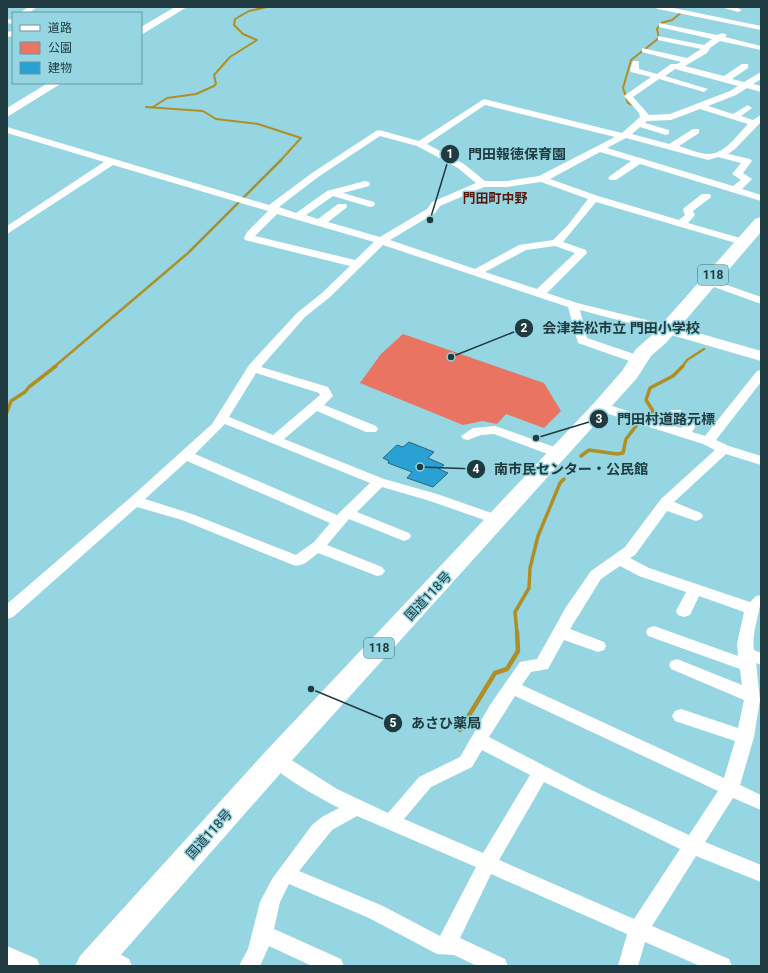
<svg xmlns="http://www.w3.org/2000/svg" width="768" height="973" font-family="Roboto,'Noto Sans JP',sans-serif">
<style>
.green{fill:#e87461}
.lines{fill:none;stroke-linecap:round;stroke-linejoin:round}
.stream-far3{stroke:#af8f25;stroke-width:2}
.stream-far2{stroke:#af8f25;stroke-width:2.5}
.stream-far1{stroke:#af8f25;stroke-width:3.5}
.stream{stroke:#af8f25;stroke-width:4.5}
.building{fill:#29a1d2;stroke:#31647c}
.street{fill:#fff;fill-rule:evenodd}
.secondary{fill:#fff;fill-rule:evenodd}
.highway{fill:#fff;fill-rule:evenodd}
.labels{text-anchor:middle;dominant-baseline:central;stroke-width:3;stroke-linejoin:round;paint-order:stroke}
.shield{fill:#96d6e2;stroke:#436a70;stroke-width:1}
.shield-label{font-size:12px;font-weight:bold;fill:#203b3f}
.far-quarter-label{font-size:13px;font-weight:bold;fill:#59160d;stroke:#96d6e2}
.street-label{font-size:13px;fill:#203b3f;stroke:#96d6e2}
.leader{fill:none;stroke:#203b3f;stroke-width:1.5}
.callout-dot{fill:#203b3f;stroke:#96d6e2;stroke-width:1.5}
.mark-label{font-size:12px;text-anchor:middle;font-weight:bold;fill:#fff}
.callout-label{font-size:14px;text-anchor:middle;font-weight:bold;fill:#203b3f;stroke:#96d6e2;stroke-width:3;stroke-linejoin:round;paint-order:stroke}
</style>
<rect width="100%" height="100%" fill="#96d6e2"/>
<path class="green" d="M403,334L544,383L561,411L544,428L506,414L497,424L483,421L463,425L360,383L381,354Z"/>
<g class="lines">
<path class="stream-far3" d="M635,106L628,103L623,88L631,60L659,38L657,29L661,23L672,20L682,12
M146,107L203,111L216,119L258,124L301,138L280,161
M153,107L167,98L196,94L214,86L216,84L214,75L230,57L257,40L243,34L234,25L235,19L249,11L267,7"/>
<path class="stream-far2" d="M54,367L188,253L281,160
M682,367L687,360L704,349"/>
<path class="stream-far1" d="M7,412L11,401L25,392L29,387L56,366
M644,419L653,411L646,400L650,388L673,376L683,366
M581,456L589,450L617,454L623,453L626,439L639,422
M517,633L515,612L529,588L530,568L538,536L560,483L564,479"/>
<path class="stream" d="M460,730L495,673L507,669L518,651L517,632"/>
</g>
<path class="building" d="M409,442L434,452L428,458L444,465L439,469L448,473L433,487L407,478L412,472L388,463L389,461L383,458L397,445L403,447Z"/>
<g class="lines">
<path class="street" d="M28,7H37L29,13H20Z
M654,7H669L761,26V30L658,9Z
M721,7H735L742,10L738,12Z
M7,19L13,20V24L7,23Z
M659,23L717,35L723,33L727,35L725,37L761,46V50L720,41L710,48L707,53L685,66L724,76L742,64H748V68L732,79L744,82L761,72V79L753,84L761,86V92L747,88L736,95L708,106L733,114L748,105L752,108L741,116L753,120L761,115V122L735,149L728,154L750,159L752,161L743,173L752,179L742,189L761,195V201L640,164L616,180H610L608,178L610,176L631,161L600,152L550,179L598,196L679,220L685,215L683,210L684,208L702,194H710L711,196L710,198L693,211L695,215L688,223L747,240L748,242L743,245L739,244L596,202L563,242L586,250L587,253L547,293L577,303L671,326L673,329L667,333L580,310L587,338L643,357L645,360L643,363H635L578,343L568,307L383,245L330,297L305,317L261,367L328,387L333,396L324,405L376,426L378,429L376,432H366L317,411L284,439L384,479L437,494L503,517L505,520L503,523H493L427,500L382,487L357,512L409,533L411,536L409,539L404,541L349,519L327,545L382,567L385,571L382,575L377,576L318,553C310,559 303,568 293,565L182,520L137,507L13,617L7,619V604L130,498L212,424L249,365L297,313L322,293L350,266L245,240L244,238L247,232L268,211L113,165L7,234V226L104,162L7,133V127L269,205L312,173L376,131L379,130L419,141L484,99L622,133L640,117L639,113L624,96L651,77L631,72L630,70L633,61H639V69L657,74L671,64H677L681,62L642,52V48L687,58L701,49L658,40V36L704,45L712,39L659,27ZM675,69L738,86L730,91L670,114L649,115L633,97L659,79L704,92L708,89L665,76ZM485,105L615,137L539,176L507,181H485L464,164L427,144ZM700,109L748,124C737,135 726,153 709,154C700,154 688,149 679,146L699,133V129H693L669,144L632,134L640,127L666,135L669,134V130L645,123L647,121L671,120ZM380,136L417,146L458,168L476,183L432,202L427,209L380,237L328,222L346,208L347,206L346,204H338L318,219L306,215L333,196L370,207L374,206L375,204L374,202L343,193L369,186L370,184L369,182L365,181L327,191L296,213L279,207L318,177ZM626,138L708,160L718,157L741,163L732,174L741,180L733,186L607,148ZM541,182L588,199L568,225L553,240L519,245L475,269L390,240L435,213L440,206L484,187H507ZM277,214L374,242L355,260L255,236ZM555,246L575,253L537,289L485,272L526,250ZM256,373L319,393L320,395L273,435L229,417ZM225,424L370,483L337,515L195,454ZM187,461L330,523L314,542L296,555L192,514L145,499Z
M13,31V36L7,37V32Z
M707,278L761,297V304L703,283L701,281Z
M761,370V382L716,440L729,446L761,456V465L726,454L674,502L701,513L703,516L701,519L696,521L667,511L635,555L630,558L649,568L750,602L756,596L761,595C761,613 751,631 754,650L761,653V665L756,663L760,700L754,737L740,785L761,795V810L733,798L705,842L761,865V882L696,856L652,926L729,959L732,966H700L645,942L638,966H618L627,934L491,874L460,938L505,959L508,966H477L454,955L437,954L369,918L289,884L280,902L274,929L341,959L344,966H312L269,946L260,966H239L248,949L260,902L272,879L312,825L322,817L339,808C322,799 276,775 267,759L270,754L276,752L282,754L337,789L388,813L419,777L460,757L490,705L520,662L537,659L566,607L591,571L625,547L661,499L715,450L703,444L596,410L595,407L596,404H606L681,428L683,425L673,420L669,413L671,410H681L683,415L697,424L692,432L705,436L757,371ZM620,566L639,576L686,592L676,611L678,615L684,617L690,615L699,596L744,612L737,644L738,656L654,626L648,628L646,632L648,636L740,669L742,685L677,659L671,661L669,665L671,669L744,700L738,728L681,709L675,711L672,716L675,721L735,741L724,778L522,685L531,672L548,669L564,640L598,652L604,650L606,646L604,642L570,629L601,579ZM515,696L718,791L689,835L589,789L489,737ZM482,750L530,775L483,853L404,819L431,787L472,767ZM544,782L680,849L634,919L499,860ZM357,816L476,867L440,936L383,906L299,871L332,830Z
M495,426L563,450L565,453L563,456H553L494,434L481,435L468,440L463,439L461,436L473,428Z
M102,945L129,959L132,966C117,966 99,970 92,954L95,947Z
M7,946L37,959L40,966L7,965Z"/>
<path class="secondary" d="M175,7H187L141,35V27Z
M48,83H62L7,117V108Z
M667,324L761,351V361L661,332L659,329L661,326Z"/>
<path class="highway" d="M761,217V232L666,343L651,356L637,378L286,767L111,966H75L80,956L266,751L594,403L622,371L636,349L652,335L755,219Z"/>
</g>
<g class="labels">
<g class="shield">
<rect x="698" y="265" width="30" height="20" rx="3"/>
<rect x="364" y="638" width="30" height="20" rx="3"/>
</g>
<g class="shield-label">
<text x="713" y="275">118</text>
<text x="379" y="648">118</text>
</g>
<g class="far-quarter-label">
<text x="495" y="198">門田町中野</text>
</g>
<g class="street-label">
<text transform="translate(428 596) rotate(-47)">国道118号</text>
<text transform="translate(209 834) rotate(-48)">国道118号</text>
</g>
</g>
<path class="leader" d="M430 220L450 154M451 357L524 328M536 438L599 419M420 467L476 469M311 689L393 723"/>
<g class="callout-dot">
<circle cx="430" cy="220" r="4"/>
<circle cx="451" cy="357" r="4"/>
<circle cx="536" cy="438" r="4"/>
<circle cx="420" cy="467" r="4"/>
<circle cx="311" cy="689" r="4"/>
<circle cx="450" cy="154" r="10"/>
<circle cx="524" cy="328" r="10"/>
<circle cx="599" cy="419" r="10"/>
<circle cx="476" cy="469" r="10"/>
<circle cx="393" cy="723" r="10"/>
</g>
<g class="mark-label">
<text x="450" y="158">1</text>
<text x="524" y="332">2</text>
<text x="599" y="423">3</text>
<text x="476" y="473">4</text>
<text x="393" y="727">5</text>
</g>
<g class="callout-label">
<text x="517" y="159">門田報徳保育園</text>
<text x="621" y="333">会津若松市立 門田小学校</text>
<text x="666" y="424">門田村道路元標</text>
<text x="571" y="474">南市民センター・公民館</text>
<text x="446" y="728">あさひ薬局</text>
</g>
<rect width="768" height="973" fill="none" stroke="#203b3f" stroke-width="16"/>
<rect x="12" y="12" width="130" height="72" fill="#96d6e2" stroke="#6798a1"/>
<rect x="20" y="25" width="20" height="6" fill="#ffffff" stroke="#6798a1"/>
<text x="48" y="32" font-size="12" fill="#203b3f">道路</text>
<rect x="20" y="42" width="20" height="12" fill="#e87461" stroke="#6798a1"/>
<text x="48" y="52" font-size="12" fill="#203b3f">公園</text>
<rect x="20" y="62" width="20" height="12" fill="#29a1d2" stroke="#6798a1"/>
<text x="48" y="72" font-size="12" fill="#203b3f">建物</text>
</svg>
